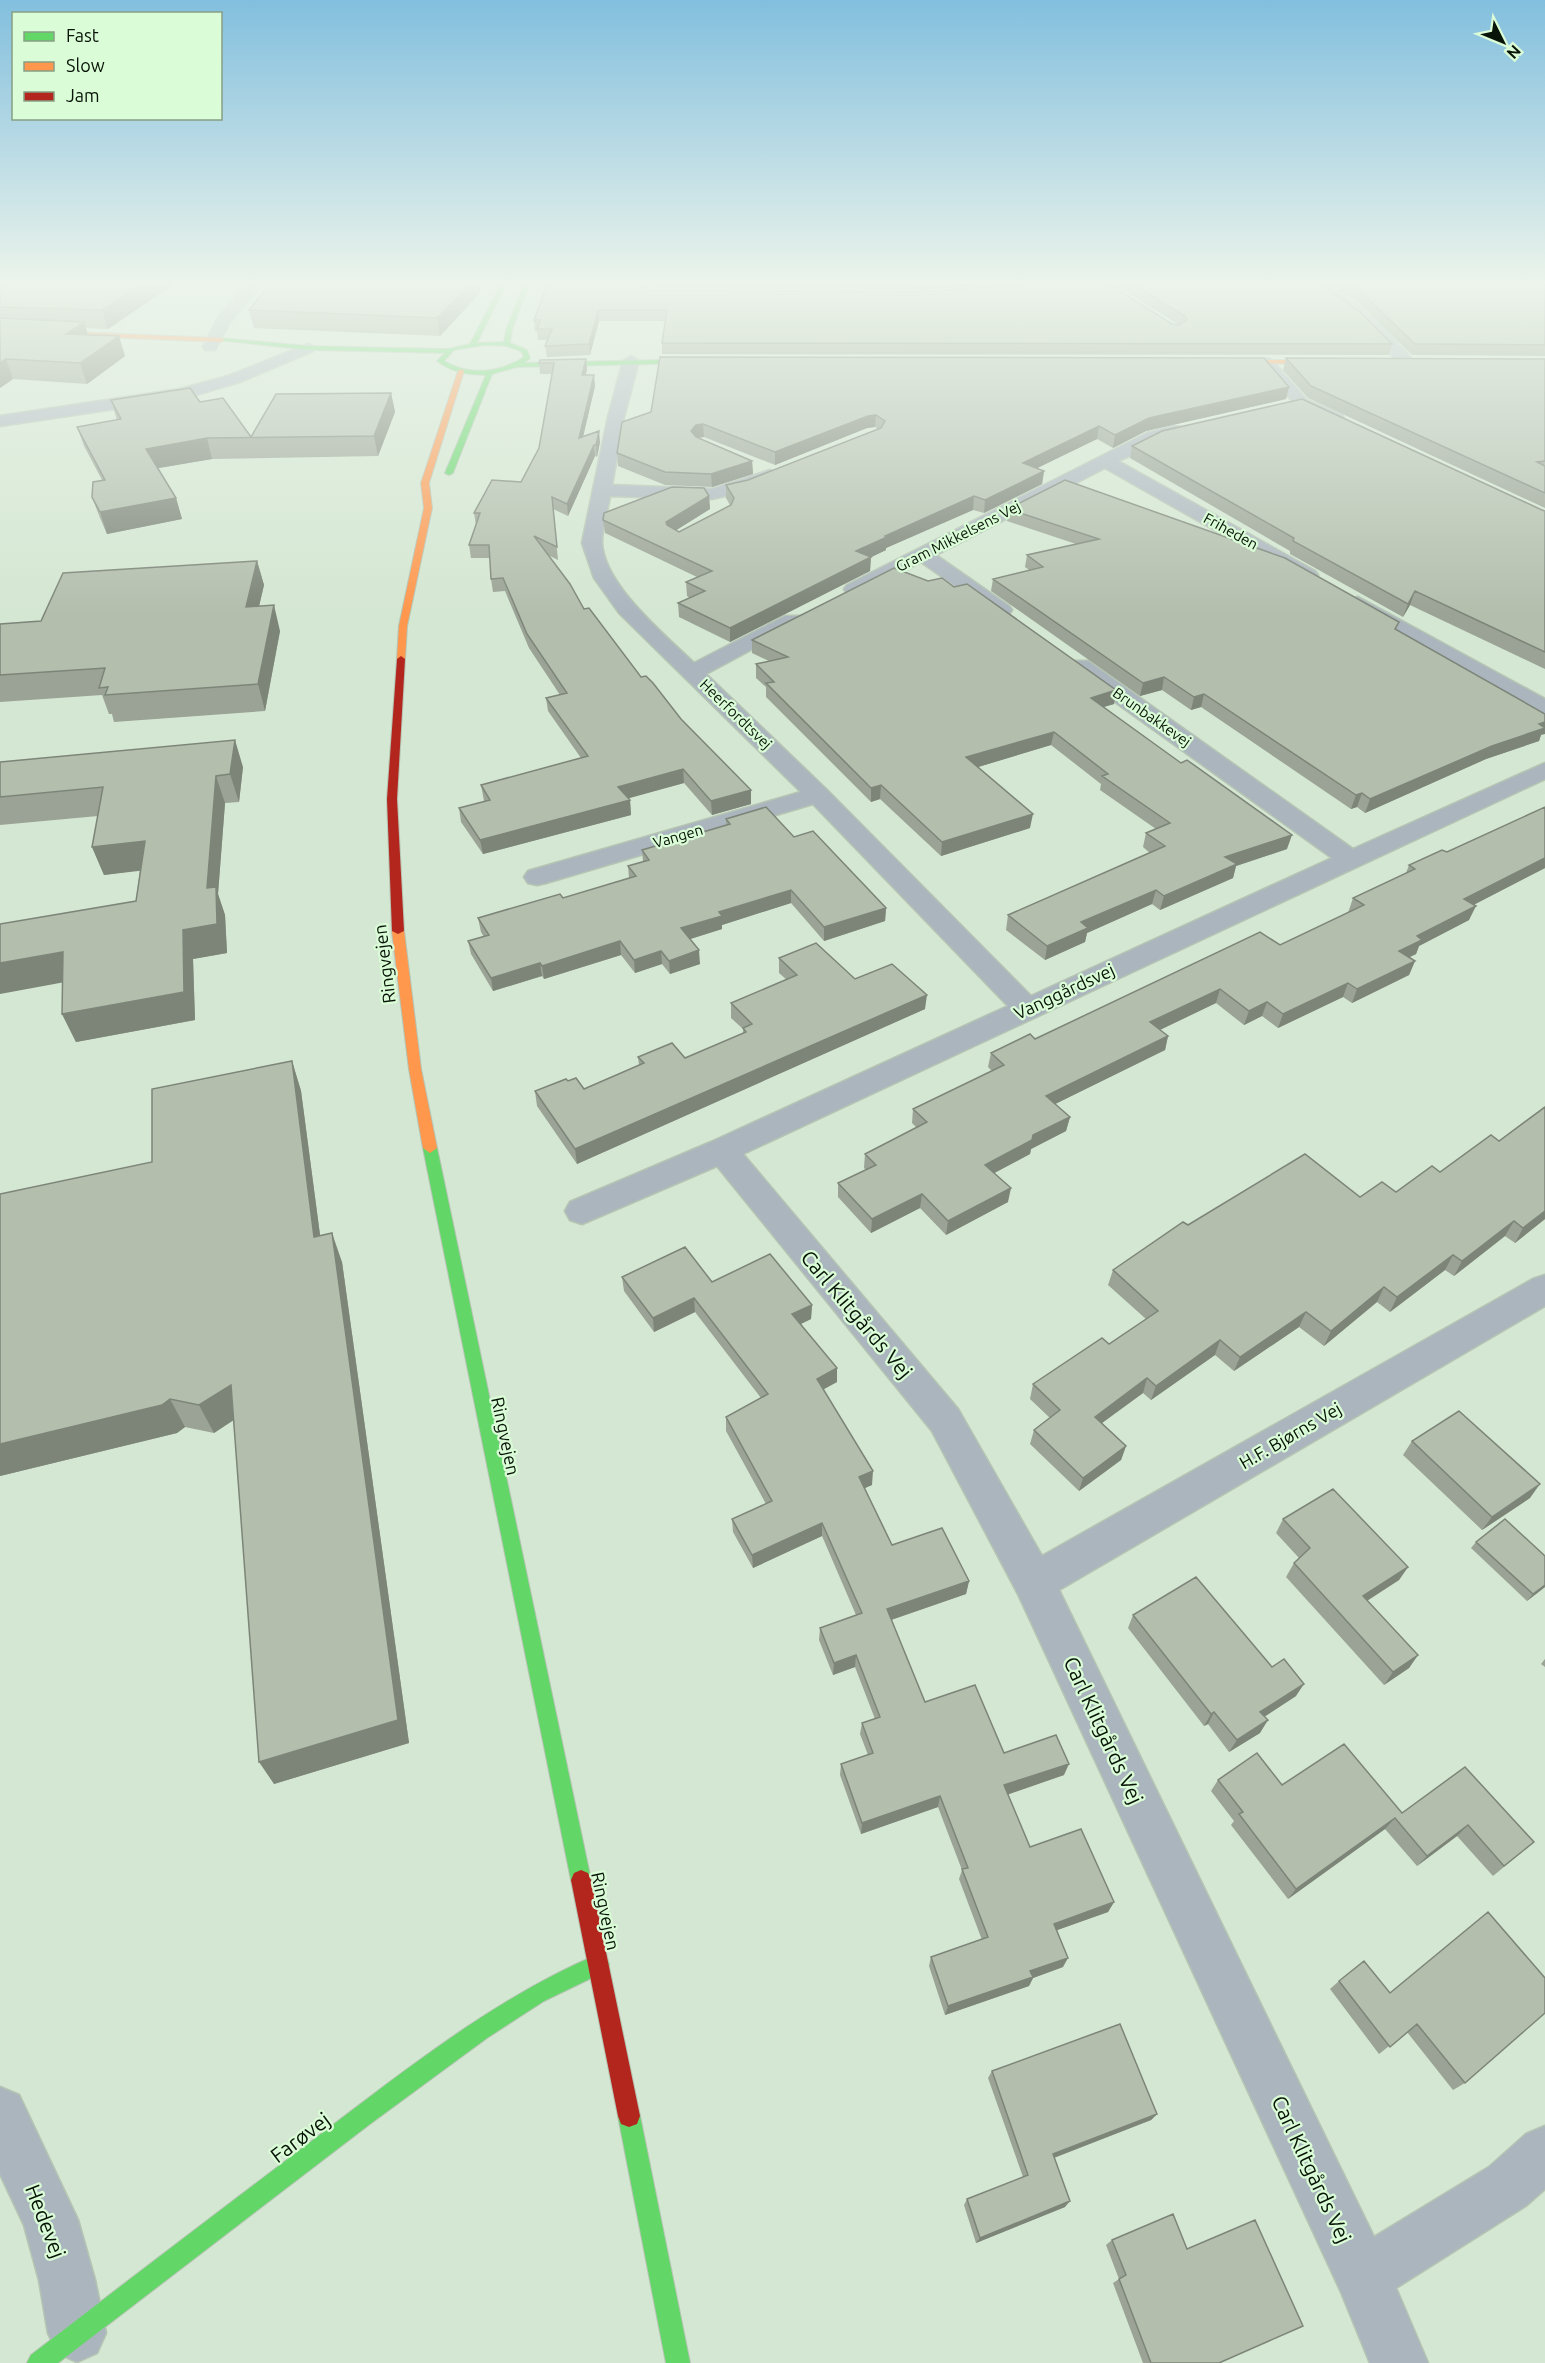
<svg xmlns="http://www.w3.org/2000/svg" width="1545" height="2363" font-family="Ubuntu,sans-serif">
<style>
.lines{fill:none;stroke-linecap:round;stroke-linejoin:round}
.street-casing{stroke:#b5c4b3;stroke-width:3}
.fast-casing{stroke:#b5c4b3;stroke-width:2}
.slow-casing{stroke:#b5c4b3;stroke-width:2}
.jam-casing{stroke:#b5c4b3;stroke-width:2}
.street{fill:#abb5be;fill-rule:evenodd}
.fast{fill:#63d668;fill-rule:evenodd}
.slow{fill:#ff974d;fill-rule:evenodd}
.jam{fill:#b3261e;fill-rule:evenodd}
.wall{fill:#9aa395}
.shaded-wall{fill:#7d8579}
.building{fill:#b3bead;stroke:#7d8579;stroke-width:1.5}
.labels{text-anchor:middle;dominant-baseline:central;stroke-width:4.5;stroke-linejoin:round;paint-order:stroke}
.far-street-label{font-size:15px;fill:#081407;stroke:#dafcd7}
.street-label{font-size:18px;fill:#081407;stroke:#dafcd7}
.near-street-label{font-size:21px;fill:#081407;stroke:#dafcd7}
</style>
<rect width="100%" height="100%" fill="#d4e7d2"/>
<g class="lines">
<g class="street-casing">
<path id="street" d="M248,284H262L230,322L215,350H205L203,347L218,318Z
M1309,284C1313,284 1318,283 1323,284C1346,288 1399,342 1414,362L1411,365H1401L1360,322Z
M308,344L315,348L313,351L240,382L182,399L0,426V416L180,389L228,376Z
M631,356L639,361L624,417L612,485L712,489L770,470L779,475L776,479L747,491L712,499L610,496C608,510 602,527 602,542C603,584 665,635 694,663L785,616H799L802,620L799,624L706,674L827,790L1031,996L1332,858L1072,671L1069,666L1072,661H1088L1353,849L1545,763V779L743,1154L958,1409L1042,1556L1533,1279L1545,1275V1306L1059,1590L1374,2237L1489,2167L1526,2134L1545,2126V2189L1527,2205L1396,2288L1428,2363H1370L1341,2292L1019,1596L932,1431L717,1166L582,1224L570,1220L565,1211L570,1202L711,1142L1008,1006L813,804L546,883L537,885L528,883L524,877L528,871L801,792L619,613L594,578L582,543L608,417L623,361Z
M1267,358L1272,360L1307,400L1342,415L1344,419L1342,423C1312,430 1275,384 1259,363Z
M1174,426L1180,427L1182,431C1180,434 1128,457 1118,461L1315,571L1318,575L1315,579H1301L1105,468L936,555L1009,606L1012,610L1009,614H995L921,562L861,593H847L844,589L847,585L1147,433Z
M1358,597L1545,699V715L1537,713L1351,607L1348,603L1351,599Z
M0,2087L19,2095L78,2220L95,2280L106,2333L97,2353L77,2362L57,2353L48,2333L39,2280L24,2225L0,2174Z"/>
</g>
<g class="fast-casing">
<path id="fast" d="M501,284H506L477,343L504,342L506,330L524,284H529L512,330L510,343L527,350L530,358L524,363L702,359L705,361L702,363L517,367L492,374L453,473L449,475L445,473L486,375C468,375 451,372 437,361L445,353L308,350L218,340L221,338L308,346L448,349L470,344ZM485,345L506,346L521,351L524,357C499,373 470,376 444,361L454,350Z
M430,1143L437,1148L591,1880L588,1887L581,1890L574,1887L571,1880L423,1148Z
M599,1954L606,1957L609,1964L606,1971L544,2001L487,2038L370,2124L58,2363H27L31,2355C126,2282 222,2209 317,2137C404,2071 498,1996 599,1954Z
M629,2105L637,2108L640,2116L690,2363H666L618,2116L621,2108Z"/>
</g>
<g class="slow-casing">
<path id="slow" d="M0,329L221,338L224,340L221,342L0,333Z
M1225,360H1329L1332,362L1329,364L1223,363Z
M461,369L464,371L429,483L432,508L407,626L405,659L401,662L397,659L399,626L424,508L421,483L458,371Z
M398,928L404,931L421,1069L437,1148L430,1153L423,1148L409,1069L392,931Z"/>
</g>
<g class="jam-casing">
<path id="jam" d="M401,656L405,659L397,799L404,931L398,934L392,931L387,799L397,659Z
M581,1870L588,1873L591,1880L640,2116L637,2124L629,2127L621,2124L618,2116L571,1880L574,1873Z"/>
</g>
<use href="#street" class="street"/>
<use href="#fast" class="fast"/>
<use href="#slow" class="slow"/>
<use href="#jam" class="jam"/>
</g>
<path class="wall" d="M0,284H174L108,329L86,328L88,335L125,356L87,384L13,379L0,388Z
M650,284H1003L916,290L653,288Z
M1114,284H1322L1392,344L1389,355L662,354V343L665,321H599L590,355L547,357L545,346L548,340H538L537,331H535L534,320L649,290L1179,325Z
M1327,284H1545V356L1412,355L1359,303L1334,286Z
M480,293L440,336L254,328L249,310Z
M1286,358L1545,359V508L1308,398L1283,370Z
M586,359L587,370L585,375L595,386L583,436L600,442L597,457L595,456L568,516L553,509L558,560L548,555L584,609L641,677L681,719L751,804L712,815L684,783L628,798L630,800L631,815L483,854L461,822L459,808L484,801L481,785L581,758L548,711L546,698L560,695L529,648L505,591L493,592L491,579L490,558H471L469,545L476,525L474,513L521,482L539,448L552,374H540L539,363Z
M1289,387L1286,399L1146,431L1113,448L1097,439L1037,468L1044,471L1042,484L984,513L973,510L886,548V550L871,557L870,571L730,642L679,617L678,603L690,598L687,596L686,582L697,577L605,533L603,520L709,496L710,509L676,530L679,532L730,505L726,498V485L748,480L878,429L875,427L867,428L775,465L704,437L697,438L752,461L753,474L712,487L665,485L618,466L617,453L622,422Z
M391,393L395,412L378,456L212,459L158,468L176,498L182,519L107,534L100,518L92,497L102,480L84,446L77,427L117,420L111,400L200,402L251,437Z
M1132,446L1545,511V669L1410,605L1403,617L1290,554V551L1130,458Z
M1008,509L1399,622L1396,630L1541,735L1539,741L1486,759L1365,813L1357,807L1351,809L1201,707L1191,710L1162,690L1140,696L991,591L993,579L1029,570L1025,567L1027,555L1076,544L1007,521Z
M257,561L264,585L259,606L280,631L265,711L114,722L112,714H109L102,695L0,702V624L41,621Z
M928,581L954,587L1116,690L1114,704L1104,707L1287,849L1236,866L1233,878L1160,910L1152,904L1087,933L1085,942L1045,960L1006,930L1008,915L1150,853L1143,847L1146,833L1156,829L1100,790L1101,784L1051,745L978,767L1030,828L941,856L880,799L871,802L766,697V687L756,678V664L769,661L752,653V640Z
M0,762L243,767L239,802L225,803L218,894L225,915L227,953L193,959L195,1020L76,1042L62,1014L136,901L140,870L104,875L92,847L98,816L0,825Z
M1545,807V868L1473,905L1469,920L1419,946L1416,954L1409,957L1415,961L1409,975L1352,1003L1343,997L1278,1028L1262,1016L1244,1025L1216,1003L1160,1030L1168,1036L1165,1050L1055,1104L1070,1117L1066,1131L1031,1149L1030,1154L994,1173L1008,1202L946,1235L920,1208L871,1233L838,1197V1183L866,1170L864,1168L865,1154L917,1128L912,1123L913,1109L992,1071L988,1067L991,1053L1035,1039L1280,945L1348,913L1353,898L1406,873L1409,865L1447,852Z
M726,819L794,837L886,908L885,921L824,941L791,903L722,925V929L690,939L700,964L670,974L662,964L635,973L621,955L544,979L542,976L493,991L471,954L468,941L484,937L481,932L478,918L563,898L629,878L628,866L643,862L642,850L726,825Z
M779,958L855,979L925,1009L577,1164L537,1106L535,1091L568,1081L584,1089L639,1065L638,1057L685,1058L743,1034V1029L731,1018V1003L787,980L779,973Z
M292,1061L301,1091L320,1235L342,1262L409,1743L274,1784L234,1420L214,1433L185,1427L177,1433L0,1476L152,1162Z
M1440,1172L1545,1219L1515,1243L1505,1236L1454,1276L1445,1270L1390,1312L1377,1302L1324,1346L1299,1327L1234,1371L1215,1355L1151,1400L1143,1393L1102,1423L1126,1446L1121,1460L1079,1491L1030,1444L1034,1430L1050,1418L1030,1399L1033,1384L1109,1344L1146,1319L1108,1285L1113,1270L1188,1225L1396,1192Z
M622,1277L712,1282L812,1305L811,1319L801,1324L837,1382L823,1389L872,1485L865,1488L892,1545L969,1581L966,1594L891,1620L925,1702L1004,1753L1064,1775L1008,1794L1030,1847L1114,1902L1108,1912L1057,1930L1063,1967L1033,1978L1029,1986L945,2015L929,1966L931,1957L982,1940L959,1879L962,1870L938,1807L861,1834L840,1775L841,1764L868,1755L860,1734L862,1723L875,1719L855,1667L833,1675L819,1640L820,1628L856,1615L822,1536L753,1568L733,1532L732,1519L766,1504L726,1431V1417L761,1398L695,1312L654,1332L624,1291Z
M1412,1441L1530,1498L1482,1530L1403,1455Z
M1283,1519L1408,1567L1399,1580L1367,1601L1418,1655L1409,1668L1384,1685L1286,1577L1294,1563L1299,1558L1276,1533Z
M1476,1542L1545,1556V1587L1527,1601L1471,1548Z
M1133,1615L1272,1667L1296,1696L1264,1717L1260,1733L1229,1752L1208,1724L1204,1726L1128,1628Z
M1545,1659V1667L1541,1664Z
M1465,1767L1534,1842L1493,1876L1457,1836L1417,1866L1385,1829L1288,1899L1231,1825L1234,1821L1211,1791L1218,1780L1282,1785L1402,1813Z
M1488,1912L1465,2083L1453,2090L1407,2032L1379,2054L1330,1989L1339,1981L1390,1993Z
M992,2071L1157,2114L1151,2120L1054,2158L1065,2207L976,2243L964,2205L967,2199L1023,2177L988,2078Z
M1112,2240L1219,2363H1143L1113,2283L1119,2279L1106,2245Z"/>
<path class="shaded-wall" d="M142,284H174L108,329L102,310Z
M471,284H482L480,293L440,336L437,318Z
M916,284H1003L916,290Z
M598,310L599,321L590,355L589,344Z
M84,322L90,342L66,334Z
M119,336L125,356L87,384L80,363Z
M6,359L13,379L0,388V363Z
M586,359L587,370L583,386L582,375Z
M594,375L595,386L580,450L579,438Z
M1289,387L1286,399L1146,431L1113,448L1115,435L1149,418Z
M391,393L395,412L378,456L374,436Z
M876,415L875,427L867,428L775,465V452L868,416Z
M703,424L704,437L697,438L692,444L691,431L696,425Z
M1099,426L1097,439L1021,476L1023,463Z
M599,431L600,442L597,457L596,445Z
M207,438L212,459L153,469L146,449Z
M594,445L595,456L568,516L567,504Z
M752,461L753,474L712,487L711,474Z
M1044,471L1042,484L984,513L985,500Z
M709,496L710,509L667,536L666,522Z
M974,496L973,510L886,548V550L855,565L856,551L885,536Z
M176,498L182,519L107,534L100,512Z
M871,557L870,571L730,642V628Z
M257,561L264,585L253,632L246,607Z
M1415,591L1410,605L1403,617L1408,604Z
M274,605L280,631L265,711L258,684Z
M1164,677L1162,690L1140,696L1143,683Z
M1116,690L1114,704L1089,711L1091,698Z
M1204,694L1201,707L1191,710L1194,697Z
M1545,722V734L1541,735L1539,741L1486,759L1365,813L1370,799Z
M1054,732L1051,745L965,771L966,757Z
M235,740L243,767L239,802L230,774Z
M683,769L684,783L619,801L618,787Z
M216,776L225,803L218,894L225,915L227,953L193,959L195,1020L76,1042L62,1014L183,930L207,888Z
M881,785L880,799L871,802V788Z
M751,790V804L712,815L711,801Z
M1362,793L1357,807L1351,809L1356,795Z
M630,800L631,815L483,854L480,840Z
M1033,814L1030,828L941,856L942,842Z
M1292,835L1287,849L1236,866L1233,878L1160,910L1164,896L1225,857Z
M145,841L155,869L104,875L92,847Z
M1545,858V868L1458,913L1464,899Z
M791,890V903L722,925V929L681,942V928L719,912Z
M1156,890L1152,904L1087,933L1085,942L1045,960L1047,946L1081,922Z
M1476,906L1469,920L1419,946L1416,954L1394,965L1399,951L1417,936Z
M886,908L885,921L824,941V927Z
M620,941L621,955L544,979L542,966Z
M699,950L700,964L670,974L669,961Z
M661,951L662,964L635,973L634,960Z
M63,952L76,980L0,994V963Z
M1415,961L1409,975L1352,1003L1357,989Z
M540,963L542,976L493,991L491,978Z
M1348,983L1343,997L1278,1028L1283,1014Z
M1220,989L1216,1003L1147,1036L1150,1022Z
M927,995L925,1009L577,1164L575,1149Z
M1267,1002L1262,1016L1244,1025L1249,1011Z
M1168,1036L1165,1050L1043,1110L1046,1096Z
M292,1061L301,1091L324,1265L314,1237Z
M1070,1117L1066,1131L1031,1149L1030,1154L983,1179L985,1165L1033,1135Z
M1011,1188L1008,1202L946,1235L948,1221Z
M922,1194L920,1208L871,1233L872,1219Z
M1545,1211V1219L1515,1243L1523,1228Z
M1514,1221L1505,1236L1454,1276L1462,1261Z
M332,1233L342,1262L409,1743L274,1784L259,1762Z
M1453,1255L1445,1270L1390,1312L1397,1297Z
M1384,1287L1377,1302L1324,1346L1331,1331Z
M694,1298L695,1312L654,1332L653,1318Z
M812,1305L811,1319L792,1328V1314Z
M1306,1312L1299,1327L1234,1371L1240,1357Z
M1220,1340L1215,1355L1151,1400L1156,1386Z
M837,1368V1382L817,1393V1379Z
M1147,1378L1143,1393L1091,1431L1095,1417Z
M231,1385L244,1413L214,1433L199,1405Z
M170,1399L185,1427L177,1433L0,1476V1444Z
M1126,1446L1121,1460L1079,1491L1083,1478Z
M873,1471L872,1485L858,1491L859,1477Z
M1540,1484L1530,1498L1482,1530L1492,1517Z
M822,1523V1536L753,1568L752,1555Z
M1408,1567L1399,1580L1354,1609L1363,1596Z
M969,1581L966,1594L885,1622L887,1609Z
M1545,1585V1587L1527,1601L1533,1594Z
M856,1655L855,1667L833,1675L834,1663Z
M1418,1655L1409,1668L1384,1685L1393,1672Z
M1304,1684L1296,1696L1253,1724L1260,1712Z
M1214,1712L1208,1724L1204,1726L1211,1714Z
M1268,1720L1260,1733L1229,1752L1237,1740Z
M1069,1764L1064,1775L1001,1797L1004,1785Z
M940,1796L938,1807L861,1834L862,1823Z
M1395,1818L1385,1829L1288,1899L1296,1889Z
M1468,1825L1457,1836L1417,1866L1427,1856Z
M1114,1902L1108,1912L1049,1933L1054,1924Z
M1068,1958L1063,1967L1033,1978L1029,1986L945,2015L948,2006L1030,1971Z
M1157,2114L1151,2120L1048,2160L1053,2154Z
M1070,2201L1065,2207L976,2243L980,2238Z"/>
<path class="building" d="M0,284H142L102,310L0,307Z
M270,284H471L437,318L249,310Z
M554,284H638L649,290L917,292L1028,284H1109L1172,324L1179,325L1187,320L1186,317L1133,284H1322L1361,313L1392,344L662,343L667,310H598L589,344L545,346L552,329H537L541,320H534L547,285Z
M1349,284H1545V345L1415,344L1362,293Z
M0,318L84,322L66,334L119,336L80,363L6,359L0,363Z
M660,357L1264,358L1289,387L1149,418L1115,435L1099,426L1023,463L1044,471L985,500L974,496L885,536L887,537L856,551L871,557L730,628L678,603L705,591L686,582L712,571L603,520L604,513L672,487L704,488L709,496L666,522L667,525L679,532L731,505L734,498L726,485L748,480L881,428L885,421L876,415L868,416L775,452L703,424L696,425L691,431L696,437L752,461L711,474L665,472L617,453L622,422L651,412Z
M1286,358L1545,359V461L1537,462L1545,466V493L1311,386Z
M586,359L582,375H594L579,438L599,431L596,445H594L567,504L552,497L557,547L534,536L570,584L584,609L589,608L641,677L646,676L653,683L681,719L751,790L711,801L683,769L618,787L630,800L480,840L459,808L490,800L481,785L588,756L546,698L567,693L527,634L503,578L491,579L489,545H469L480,513H474L492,480L521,482L539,448L554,363H539L540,360Z
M190,388L200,402L223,398L251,437L276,394L391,393L374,436L207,438L146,449L176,498L100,512L92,497L93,482L105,480L77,427L121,419L111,400Z
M1302,399L1542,510L1545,511V652L1415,591L1408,604L1293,541L1294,538L1132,446L1162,431Z
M1065,480L1285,558L1399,622L1395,629L1545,714V722L1539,724L1545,728L1492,746L1370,799L1362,793L1356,795L1204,694L1194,697L1164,677L1143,683L993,579L1043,567L1027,555L1099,539L1008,509Z
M257,561L246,607L274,605L258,684L105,695L108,687L99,688L105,668L0,675V624L41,621L63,573Z
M894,568L928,581L942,578L954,587L967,584L1116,690L1091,698L1181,763L1187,760L1292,835L1225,857L1237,864L1164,896L1156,890L1081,922L1088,928L1047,946L1008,915L1165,846L1146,833L1170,823L1102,776L1108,774L1054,732L966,757L1033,814L942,842L881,785L871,788L766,683L774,682L756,664L788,657L752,640Z
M235,740L230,774L216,776L207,888L216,887L217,924L183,930L184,992L62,1014L63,952L0,963V924L136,901L145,841L92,847L103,787L0,797V762Z
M766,807L794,837L813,831L886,908L824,927L791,890L719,912L722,916L681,928L699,950L669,961L661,951L634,960L620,941L542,966L540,963L491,978L468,941L489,935L478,918L560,894L563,898L636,876L628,866L649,860L642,850L730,824L726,819Z
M1545,807V858L1464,899L1476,906L1417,936L1422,940L1399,951L1415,961L1357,989L1348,983L1283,1014L1267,1002L1249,1011L1220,989L1150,1022L1168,1036L1046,1096L1070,1117L1033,1135L1032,1140L985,1165L1011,1188L948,1221L922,1194L872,1219L838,1183L876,1165L865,1154L927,1122L913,1109L1004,1065L991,1053L1030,1034L1035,1039L1260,932L1280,945L1364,905L1353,898L1415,869L1409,865L1442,850L1447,852Z
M816,943L855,979L892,964L927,995L575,1149L535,1091L566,1079L568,1081L576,1078L584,1089L644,1063L638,1057L672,1043L685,1058L746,1032L743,1028L752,1024L731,1003L797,975L779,958Z
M292,1061L314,1237L332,1233L398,1720L259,1762L231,1385L199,1405L170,1399L162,1405L0,1444V1194L152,1162V1089Z
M1545,1107V1211L1523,1228L1514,1221L1462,1261L1453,1255L1397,1297L1384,1287L1331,1331L1306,1312L1240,1357L1220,1340L1156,1386L1147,1378L1095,1417L1126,1446L1083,1478L1034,1430L1060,1410L1033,1384L1102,1338L1109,1344L1158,1311L1113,1270L1183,1222L1188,1225L1305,1154L1360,1197L1382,1182L1396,1192L1432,1166L1440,1172L1491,1135L1499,1141Z
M685,1247L712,1282L770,1254L812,1305L792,1314L837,1368L817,1379L873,1471L859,1477L892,1545L942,1528L969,1581L887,1609L925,1702L975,1685L1004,1753L1056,1735L1069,1764L1004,1785L1030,1847L1081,1829L1114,1902L1054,1924L1068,1958L1030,1971L1033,1977L948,2006L931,1957L988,1937L962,1869L968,1868L940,1796L862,1823L841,1764L873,1753L862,1723L880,1717L856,1655L834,1663L820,1628L862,1613L822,1523L752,1555L732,1519L772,1501L726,1417L768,1394L694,1298L653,1318L622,1277Z
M1459,1411L1540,1484L1492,1517L1412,1441Z
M1333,1489L1408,1567L1363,1596L1418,1655L1393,1672L1294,1563L1310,1548L1283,1519Z
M1505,1519L1545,1556V1585L1533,1594L1476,1542Z
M1196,1577L1272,1667L1284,1659L1304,1684L1260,1712L1268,1720L1237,1740L1214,1712L1211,1714L1133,1615Z
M1344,1744L1402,1813L1465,1767L1534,1842L1504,1866L1468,1825L1427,1856L1395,1818L1296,1889L1239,1814L1243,1812L1218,1780L1257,1753L1282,1785Z
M1488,1912L1545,1978V2013L1465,2083L1417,2024L1390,2047L1339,1981L1364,1961L1390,1993Z
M1120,2024L1157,2114L1053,2154L1070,2201L980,2238L967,2199L1028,2175L992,2071Z
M1173,2214L1187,2249L1255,2220L1303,2326L1219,2363H1151L1119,2279L1126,2275L1112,2240Z"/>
<linearGradient id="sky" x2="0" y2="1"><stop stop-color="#82bfde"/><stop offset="0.46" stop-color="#ecf4eb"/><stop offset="1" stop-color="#ecf4eb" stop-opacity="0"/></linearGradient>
<rect width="1545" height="614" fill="url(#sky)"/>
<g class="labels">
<g class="far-street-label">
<text transform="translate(1231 531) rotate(29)">Friheden</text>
<text transform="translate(958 536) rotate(-27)">Gram Mikkelsens Vej</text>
<text transform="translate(736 714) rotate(44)">Heerfordtsvej</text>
<text transform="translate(1152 717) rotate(35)">Brunbakkevej</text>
<text transform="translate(678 836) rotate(-16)">Vangen</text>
</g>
<g class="street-label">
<text transform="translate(384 964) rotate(-97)">Ringvejen</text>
<text transform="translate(1064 991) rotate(-25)">Vanggårdsvej</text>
<text transform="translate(1290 1435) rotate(-30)">H.F. Bjørns Vej</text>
<text transform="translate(506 1436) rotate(78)">Ringvejen</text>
<text transform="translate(606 1911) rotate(78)">Ringvejen</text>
</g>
<g class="near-street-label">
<text transform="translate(857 1314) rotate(50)">Carl Klitgårds Vej</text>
<text transform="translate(1104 1730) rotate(65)">Carl Klitgårds Vej</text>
<text transform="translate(300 2137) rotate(-37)">Farøvej</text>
<text transform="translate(1312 2169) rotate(65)">Carl Klitgårds Vej</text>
<text transform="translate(46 2221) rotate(69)">Hedevej</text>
</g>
</g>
<rect x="12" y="12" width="210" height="108" fill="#dafcd7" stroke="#869f84" stroke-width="1.5"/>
<rect x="24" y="32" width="30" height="9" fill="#63d668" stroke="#869f84" stroke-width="1.5"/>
<text x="66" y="42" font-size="18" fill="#081407">Fast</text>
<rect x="24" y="62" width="30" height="9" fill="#ff974d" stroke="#869f84" stroke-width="1.5"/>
<text x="66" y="72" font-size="18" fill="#081407">Slow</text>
<rect x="24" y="92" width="30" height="9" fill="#b3261e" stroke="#869f84" stroke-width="1.5"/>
<text x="66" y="102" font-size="18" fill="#081407">Jam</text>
<g transform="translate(1503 42) rotate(133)" stroke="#dafcd7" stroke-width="4.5" paint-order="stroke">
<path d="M0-4.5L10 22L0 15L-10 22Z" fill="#081407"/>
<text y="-9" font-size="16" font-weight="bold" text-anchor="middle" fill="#081407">N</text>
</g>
</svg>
